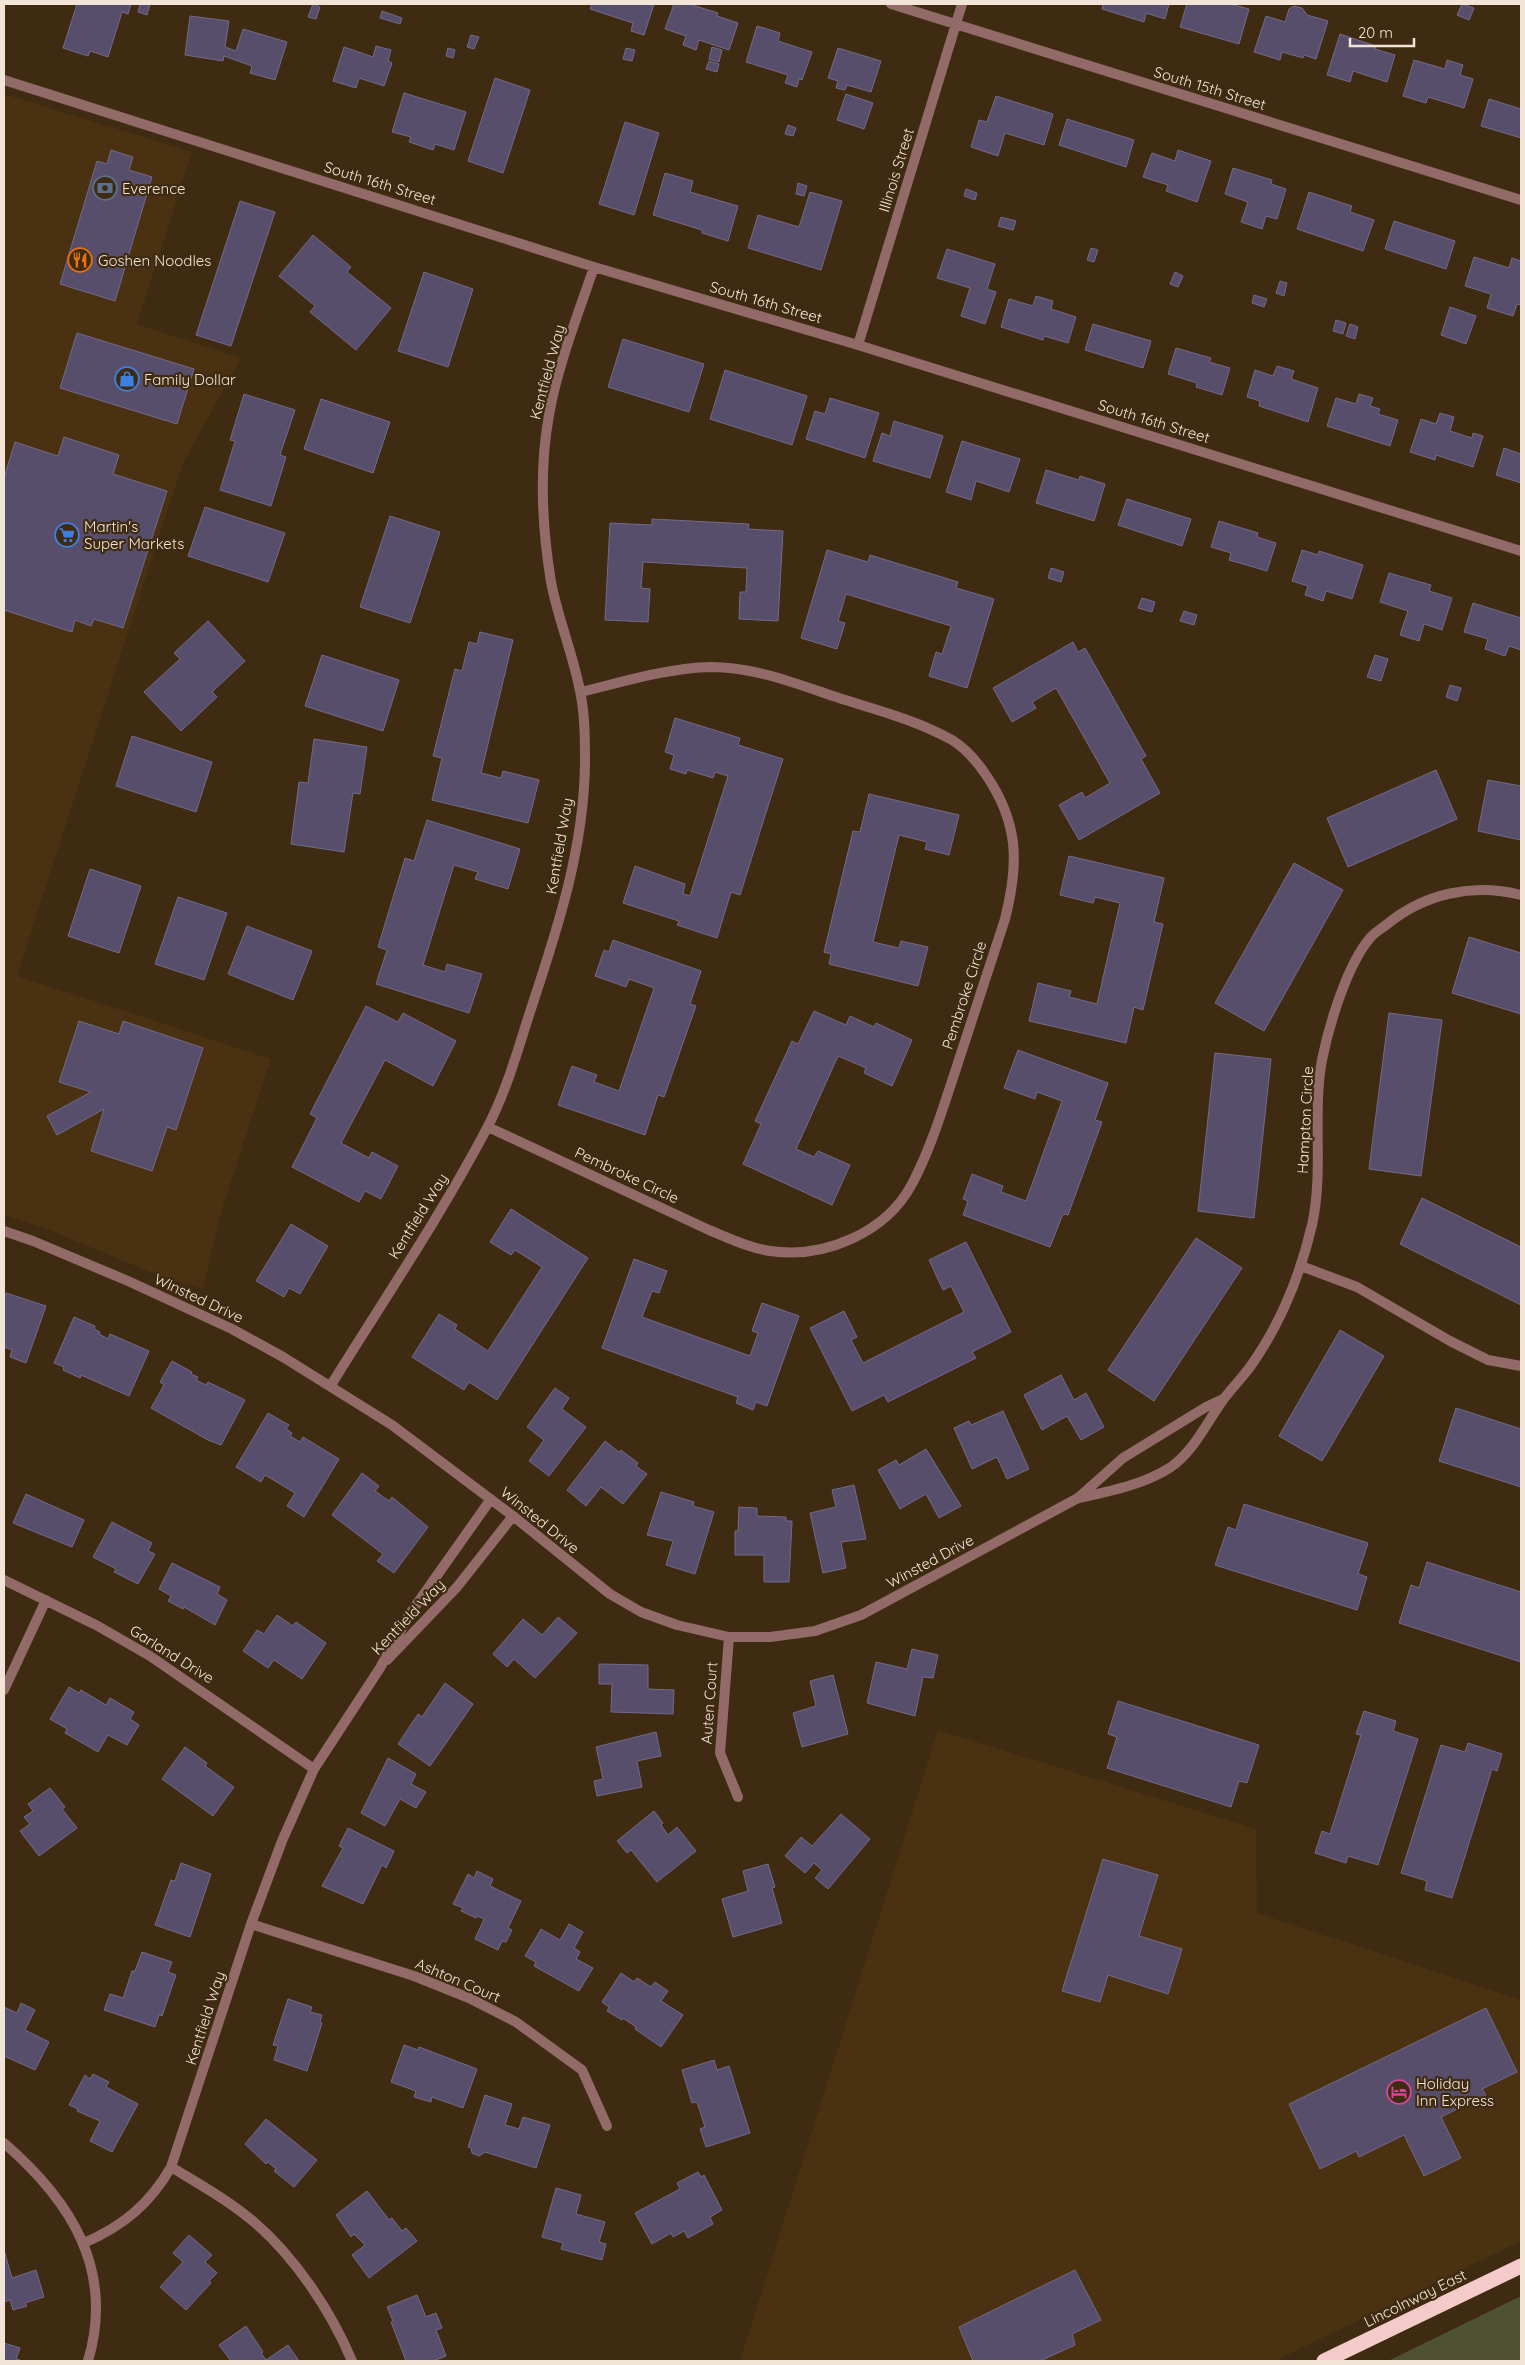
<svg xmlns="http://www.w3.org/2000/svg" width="1525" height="2365" font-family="Quicksand,sans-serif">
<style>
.built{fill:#4a3111}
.green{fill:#4f5133}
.building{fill:#564e6b;stroke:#736a89}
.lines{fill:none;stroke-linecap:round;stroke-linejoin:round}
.street{stroke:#926a67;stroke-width:10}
.highway{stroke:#f4cbc8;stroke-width:15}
.labels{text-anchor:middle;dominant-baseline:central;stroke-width:4.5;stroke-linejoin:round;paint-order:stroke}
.street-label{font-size:15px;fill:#f2e5d7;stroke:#3f2b12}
.poi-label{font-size:15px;fill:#f2e5d7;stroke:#3f2b12;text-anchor:start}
</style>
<rect width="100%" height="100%" fill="#3f2b12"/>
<path class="built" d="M4,94L192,152L137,324L241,358L182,465L17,976L271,1059L220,1215L203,1289L162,1277L47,1229L4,1215Z
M938,1730L1256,1829L1257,1913L1521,2000V2241L1275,2361H740Z"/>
<path class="green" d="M1521,2296V2361H1388Z"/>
<path class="building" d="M77,4H131L128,14L122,12L108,57L90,51L88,56L63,48Z
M140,4H150L147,15L138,12Z
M313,4L320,7L316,19L308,17Z
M592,4H654L644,35L631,31L633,23L590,9Z
M674,4H689L718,13L717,16L738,23L729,50L699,40L696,50L683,45L686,36L665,29Z
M1103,4H1169L1165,19L1146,13L1144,22L1102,9Z
M1187,4H1230L1249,9L1239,44L1180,27Z
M1462,4L1474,8L1469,20L1457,15Z
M1294,6L1302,8L1307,15L1328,21L1316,59L1304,55L1303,58L1282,52L1280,60L1254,52L1266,16L1285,22L1289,9Z
M382,11L402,18L400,24L380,18Z
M190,16L229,21L225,47L236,51L243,29L287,42L275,80L250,73L252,66L224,56L223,61L185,55Z
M757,26L780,33L778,41L812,52L802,80L799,79L797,87L785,83L788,75L746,62Z
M1340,34L1376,46L1375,49L1395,55L1387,82L1353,71L1350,82L1327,75Z
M471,35L479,37L474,49L467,47Z
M376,46L391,50L388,61L392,63L384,86L359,78L356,88L333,81L344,47L373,57Z
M712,47L722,50L719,62L709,59Z
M448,48L455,50L453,58L446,56Z
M626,48L635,50L632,61L623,59Z
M838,48L881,61L871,92L847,85L845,90L836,88L838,81L828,78Z
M1414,60L1445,69L1447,60L1463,65L1460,75L1473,79L1464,108L1428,97L1426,103L1403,96Z
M709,61L719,64L717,72L706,69Z
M495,78L530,90L503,173L468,161Z
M404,93L466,112L454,150L435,144L433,150L409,142L411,137L392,132Z
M846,94L873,103L864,129L837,120Z
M996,96L1053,114L1044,145L1005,133L998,156L971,147L979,120L987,122Z
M1489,99L1521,109V138L1481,126Z
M1067,119L1134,140L1126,167L1059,145Z
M625,122L659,133L634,215L599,204Z
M788,125L796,128L793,136L785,134Z
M111,150L133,157L129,170L152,177L115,301L60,284L97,161L107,164Z
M1178,150L1211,161L1197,202L1166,191L1168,185L1143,177L1152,153L1175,161Z
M1233,168L1272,180L1271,184L1286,189L1277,219L1266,216L1262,229L1241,222L1248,202L1225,194Z
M665,173L693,181L690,192L738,206L728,241L702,233V230L653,215Z
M798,183L807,186L804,196L796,194Z
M966,189L977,193L975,200L964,196Z
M810,192L842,201L821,270L748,248L758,215L799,227Z
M1309,192L1352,206L1350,212L1374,220L1363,251L1297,229Z
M240,201L275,212L231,346L196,335Z
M1001,217L1016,221L1013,230L998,226Z
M1394,221L1455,241L1446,269L1385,249Z
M313,235L351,267L347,272L391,308L356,350L310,312L315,306L279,276Z
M1091,248L1098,250L1094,262L1087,260Z
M947,249L995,264L987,289L996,292L985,324L961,316L970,288L937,278Z
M1474,257L1509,268L1512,258L1521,261V305L1517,304L1513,316L1487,308L1491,294L1465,286Z
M424,272L473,289L448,367L398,351Z
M1175,272L1183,276L1178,287L1170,284Z
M1280,281L1287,283L1284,296L1276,293Z
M1254,295L1267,299L1264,307L1252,303Z
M1036,296L1053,301L1051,309L1076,317L1068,343L1044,336L1043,340L1001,327L1009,299L1033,306Z
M1450,307L1476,316L1466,344L1441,335Z
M1336,320L1346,323L1343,334L1333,331Z
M1093,324L1151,341L1143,368L1085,350Z
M1350,324L1358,327L1355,339L1346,336Z
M77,333L194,369L177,424L60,388Z
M623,339L704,364L689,412L608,387Z
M1176,348L1211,358L1209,362L1230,368L1222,395L1196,387L1197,383L1168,374Z
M1277,366L1294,371L1291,379L1318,388L1308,422L1259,406L1260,401L1247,397L1255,370L1273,376Z
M725,370L807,396L792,445L710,419Z
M244,394L295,410L280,455L286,457L271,506L220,490L235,441L230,440Z
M1359,394L1373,398L1370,406L1380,409L1378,414L1398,420L1390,446L1327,426L1336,398L1356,404Z
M830,398L879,413L865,458L806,439L815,411L825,414Z
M321,399L390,422L373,473L304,449Z
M1440,413L1454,417L1450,431L1472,438L1473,433L1483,436L1473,467L1436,455L1435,460L1410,452L1421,419L1436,424Z
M894,421L943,436L930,478L873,461L882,433L890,436Z
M64,437L119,455L113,474L167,491L123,628L94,619L91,626L75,620L72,632L4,610V478L15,442L58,456Z
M962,441L1020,459L1009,492L976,481L971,500L946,492Z
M1504,448L1521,454V483L1496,475Z
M1046,470L1079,480L1080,476L1105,484L1094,521L1036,503Z
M1127,499L1191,519L1182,546L1118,525Z
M205,507L285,533L268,582L188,556Z
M390,516L440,532L410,623L360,607Z
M652,519L749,524L748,529L783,531L778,621L739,619L740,592H746L747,568L643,562L641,588L650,589L648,622L605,620L610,523L652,525Z
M1219,521L1258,533L1257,537L1276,543L1267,571L1229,560L1231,553L1211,547Z
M827,550L868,562L870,555L958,582L956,588L994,599L967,688L929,676L936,652L942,654L951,626L846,594L838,621L845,623L837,649L801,638Z
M1302,550L1318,555L1319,551L1363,565L1352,599L1326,591L1323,601L1305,595L1308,586L1292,581Z
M1051,568L1064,572L1061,582L1048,578Z
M1389,573L1431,585L1429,591L1452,598L1442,630L1424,624L1419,641L1400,635L1408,611L1380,602Z
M1142,598L1155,602L1152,612L1138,608Z
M1473,603L1521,618V650L1509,646L1505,656L1485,649L1488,639L1464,632Z
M1184,611L1197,615L1194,625L1180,621Z
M208,621L245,661L212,692L217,697L181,731L144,692L180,659L174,653Z
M480,632L513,640L481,773L501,778L503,771L539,780L528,823L432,800L442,758L433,756L455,669L462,671L469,642L477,644Z
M1073,642L1078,652L1085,648L1146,756L1141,759L1160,793L1079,840L1059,805L1082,792L1085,798L1110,783L1056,688L1032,702L1036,708L1012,722L993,688Z
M322,655L399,680L383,731L305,706Z
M1375,655L1388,659L1381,681L1367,677Z
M1450,685L1461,688L1457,701L1446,697Z
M675,718L740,738L738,745L783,759L740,895L731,892L717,938L677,925L679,921L623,903L635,866L685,884L683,894L690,896L728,776L715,772L713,778L687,770L686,774L670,769L674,755L665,752Z
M132,736L212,762L196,812L116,786Z
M314,739L367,747L360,794L353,793L344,852L291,844L299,782L308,783Z
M1436,770L1457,819L1348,867L1327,818Z
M1488,780L1521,786V840L1478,831Z
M869,794L959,815L949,855L925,849L927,842L899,835L873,942L899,948L901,941L928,947L918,986L829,964L831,954L824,952L853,831L860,832Z
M427,820L520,849L508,889L475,879L478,872L454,865L423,965L445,972L447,964L482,974L469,1013L376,984L387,950L378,947L405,858L414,861Z
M1069,856L1164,878L1154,922L1163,924L1143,1010L1134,1007L1126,1043L1029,1021L1038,983L1071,991L1069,997L1097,1004L1120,903L1095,897L1093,903L1060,895Z
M1294,863L1343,890L1264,1031L1215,1003Z
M90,869L141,886L119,953L68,936Z
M178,897L227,913L204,980L155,964Z
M247,926L312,951L293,1000L228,974Z
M1469,937L1521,953V1014L1452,993Z
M613,940L701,971L690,1004L696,1006L664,1097L658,1095L645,1135L558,1105L572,1066L597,1075L594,1082L619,1091L654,988L629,979L626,987L595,976L604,950L609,952Z
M366,1006L398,1022L403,1013L456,1041L433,1086L385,1060L341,1143L369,1158L372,1152L398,1166L381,1199L365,1191L359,1202L292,1167L317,1118L310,1114Z
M814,1011L846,1025L850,1016L874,1027L876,1023L912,1040L892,1086L864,1073L866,1068L838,1056L796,1149L814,1157L818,1151L850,1165L832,1205L743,1164L761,1124L755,1121L792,1041L798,1044Z
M1389,1013L1442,1020L1421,1176L1369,1169Z
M79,1021L119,1034L123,1021L203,1048L176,1130L167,1127L152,1171L91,1151L104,1109L57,1135L47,1116L91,1092L59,1082Z
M1018,1050L1108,1083L1095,1120L1102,1122L1068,1215L1063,1214L1050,1247L963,1215L968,1201L963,1199L972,1174L1003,1186L1001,1192L1026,1201L1062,1101L1037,1092L1035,1099L1004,1088Z
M1215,1053L1271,1059L1254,1218L1198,1211Z
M1422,1198L1521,1247V1305L1400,1244Z
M511,1209L588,1258L497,1400L469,1382L464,1390L412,1357L439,1314L457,1325L455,1329L488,1351L542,1267L515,1250L511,1255L490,1242Z
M291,1224L328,1246L300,1294L289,1288L284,1297L256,1281Z
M1196,1238L1242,1268L1154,1401L1108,1370Z
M966,1242L1011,1332L972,1352L976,1358L888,1402L884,1395L852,1411L810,1328L844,1311L857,1337L851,1340L863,1363L964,1312L951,1286L943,1290L929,1260Z
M634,1259L667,1271L659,1293L652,1291L642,1317L750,1356L758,1333L752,1331L762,1303L799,1316L767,1406L756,1402L753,1410L736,1403L738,1397L602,1348Z
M6,1293L46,1306L26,1363L10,1357L12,1350L4,1347V1298Z
M74,1317L95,1326L94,1329L100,1332L99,1334L108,1339L110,1334L149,1351L129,1396L81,1375L80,1378L63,1370L64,1367L54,1363Z
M1340,1330L1384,1356L1322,1461L1279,1436Z
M172,1361L192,1372L191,1374L198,1377L196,1380L206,1385L208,1382L245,1400L221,1445L208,1440L151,1408L164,1385L160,1382Z
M1061,1375L1074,1400L1086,1393L1104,1427L1081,1440L1067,1416L1042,1430L1024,1395Z
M555,1388L569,1398L562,1409L586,1427L549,1476L529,1461L544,1440L527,1427Z
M1456,1408L1521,1429V1487L1439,1461Z
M1003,1411L1029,1469L1007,1479L997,1457L972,1469L954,1428L969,1421L971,1425Z
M268,1413L289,1425L286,1429L292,1433L290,1436L300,1442L303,1437L339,1459L304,1517L287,1506L295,1493L265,1475L261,1482L236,1467Z
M605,1441L619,1452L621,1450L638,1463L636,1466L647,1474L623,1504L601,1487L586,1506L567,1490Z
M926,1449L961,1506L939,1518L926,1494L900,1509L878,1470L896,1460L899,1465Z
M362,1473L379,1486L375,1491L389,1501L392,1497L428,1527L394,1573L377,1561L383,1554L332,1515Z
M854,1485L866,1539L841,1542L846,1568L823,1573L810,1513L836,1507L832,1490Z
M661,1492L694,1502L693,1506L714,1512L695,1574L666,1565L673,1541L647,1535Z
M26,1494L84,1520L72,1547L13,1523Z
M1244,1504L1368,1543L1358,1574L1367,1577L1357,1610L1215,1565L1228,1527L1236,1530Z
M739,1507L757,1508V1516L786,1517V1521H792L789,1582H764V1555H735V1531H738Z
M112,1522L152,1543L148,1551L155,1554L138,1584L114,1572L116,1569L93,1557Z
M1427,1562L1521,1592V1662L1399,1623L1411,1585L1419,1588Z
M172,1563L220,1587L217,1594L227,1600L215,1625L184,1607L183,1609L168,1601L171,1596L159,1589Z
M277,1615L293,1626L296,1622L326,1643L302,1679L274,1660L268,1668L243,1651L257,1630L264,1634Z
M558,1617L577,1633L535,1678L514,1659L507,1667L493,1654L523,1619L542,1635Z
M912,1649L938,1655L933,1678L923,1677L915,1716L867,1703L876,1662L907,1669Z
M599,1664L648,1665V1689L674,1690L673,1714L611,1712L612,1684H599Z
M833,1675L848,1734L802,1747L793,1713L816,1706L810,1681Z
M445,1683L473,1704L430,1766L398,1744L418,1714L422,1717Z
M69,1687L79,1693L81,1690L106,1705L110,1698L134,1712L130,1719L139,1725L127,1745L108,1735L98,1752L65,1733L67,1729L50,1719Z
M1118,1701L1259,1745L1247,1783L1239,1781L1231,1807L1107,1768L1117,1737L1108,1734Z
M1364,1711L1396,1721L1393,1731L1418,1739L1378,1865L1348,1856L1346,1863L1315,1853L1322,1831L1330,1834L1361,1735L1356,1734Z
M656,1732L661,1756L637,1761L642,1787L597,1796L594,1781L603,1779L596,1747Z
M1468,1743L1502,1754L1497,1771L1492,1769L1452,1898L1425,1890L1427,1881L1401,1873L1441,1745L1465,1752Z
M185,1747L207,1763L205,1766L234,1787L213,1816L162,1779Z
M388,1758L416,1774L411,1784L426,1792L416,1808L400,1799L385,1826L361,1813Z
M50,1788L65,1807L62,1809L77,1828L39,1856L20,1831L30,1824L24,1817L33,1811L28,1804Z
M654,1811L663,1823L661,1825L668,1835L677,1827L696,1851L657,1882L631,1850L627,1853L617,1841Z
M841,1814L870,1839L828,1889L815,1878L822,1870L814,1863L805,1873L785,1856L801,1837L812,1846Z
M348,1828L394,1851L386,1868L382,1865L363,1904L322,1886L343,1848L339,1846Z
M1103,1859L1158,1875L1139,1936L1182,1949L1168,1994L1108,1975L1100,2002L1062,1991Z
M181,1863L211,1874L190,1937L155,1925L171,1880L175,1881Z
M768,1864L775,1887L772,1888L782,1923L733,1937L722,1899L748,1891L743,1871Z
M477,1871L493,1879L490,1886L521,1901L508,1928L512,1930L506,1942L502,1941L498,1950L475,1939L484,1919L478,1916L476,1918L461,1911L463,1908L453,1904L468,1874L474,1878Z
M569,1924L583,1932L574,1948L580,1952L576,1959L593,1968L579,1991L534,1966L536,1962L525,1956L541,1929L560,1940Z
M142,1952L172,1962L168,1972L176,1975L162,2016L159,2015L155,2027L104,2010L110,1994L123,1998L132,1971H135Z
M621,1973L634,1982L637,1978L651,1987L655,1982L668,1991L661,2001L683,2015L661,2047L635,2029L636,2027L623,2018L622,2020L607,2011L609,2007L602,2002Z
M288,1999L312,2007L310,2012L322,2015L320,2022L322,2023L307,2071L274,2060L278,2046L273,2045Z
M21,2003L35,2010L25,2030L49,2042L35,2070L4,2056V2007L17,2013Z
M1486,2008L1517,2072L1482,2089L1486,2095L1441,2117L1461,2158L1424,2176L1404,2135L1359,2157L1356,2151L1320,2169L1289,2104Z
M404,2045L418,2050L419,2047L477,2069L463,2108L432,2097L431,2102L414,2097L416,2091L391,2082Z
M714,2060L717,2070L729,2066L750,2133L706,2147L700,2129L705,2127L697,2102L692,2103L682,2070Z
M93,2074L109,2082L106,2087L138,2104L112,2152L90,2141L100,2121L77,2111L78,2109L69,2105L85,2075L90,2079Z
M485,2095L512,2104L505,2125L519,2129L523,2117L550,2125L536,2168L485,2152L479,2156L472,2153L471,2148L468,2147Z
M266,2119L317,2160L294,2187L274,2171L276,2169L268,2162L266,2164L245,2144Z
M698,2172L701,2177L704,2175L722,2210L710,2217L713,2224L688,2238L684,2231L673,2237L671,2233L652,2244L635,2213L680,2189L677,2183Z
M556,2188L581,2195L576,2214L605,2222L599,2242L606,2244L602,2260L561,2249L563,2243L542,2237Z
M367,2191L389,2220L392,2218L402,2231L406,2228L417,2241L369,2278L352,2255L365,2245L354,2234L351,2237L336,2215Z
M189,2235L212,2255L205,2262L217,2273L209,2281L211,2283L186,2310L160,2287L183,2262L173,2253Z
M4,2250L12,2278L36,2270L44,2297L25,2303L27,2306L13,2310L10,2300L4,2302Z
M1075,2270L1101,2320L1072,2334L1075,2345L1040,2361H973L959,2327Z
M417,2295L426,2317L436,2313L442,2328L436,2330L446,2356L433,2361H406L391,2322L393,2321L387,2307Z
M246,2326L263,2352L261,2353L266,2360L288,2345L299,2361H231L219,2345Z
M4,2343L20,2348L16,2359L23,2361H4Z"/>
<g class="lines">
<path class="street" d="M891,4L1521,200
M4,80L594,267L858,345L1521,551
M858,345L962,4
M488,1127L709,1230C729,1238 749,1248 770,1251C824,1259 886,1233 912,1184C930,1150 941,1114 953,1078C970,1025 988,972 1005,919C1019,864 1019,823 986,775C978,763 965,748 952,740C916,720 877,710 839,698C797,684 755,667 711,667C667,668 623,682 581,692
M4,1231L33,1241L128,1281L232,1329L283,1357L392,1425L513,1516L610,1594L641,1612L677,1625L729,1637H770L815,1631L861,1615L1078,1498L1123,1458L1206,1407L1223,1399
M1301,1266L1357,1287L1450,1341L1488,1360L1521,1366
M331,1385C383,1301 440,1217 486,1130C506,1093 517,1052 530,1012C557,930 584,850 585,763C585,740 585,714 580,691C573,654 558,619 551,582C542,527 539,470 549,415C558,364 578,315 594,267
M1079,1498C1111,1491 1143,1485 1171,1467C1194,1451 1207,1422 1223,1400C1231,1389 1241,1379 1250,1367C1280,1325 1300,1276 1312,1225C1324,1171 1312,1114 1322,1060C1329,1025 1347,965 1370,938C1374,933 1381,929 1386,925C1425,893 1473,883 1521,895
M4,1580L96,1625L150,1656L314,1769
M729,1637L720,1753L738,1797
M387,1660L457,1587L513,1516
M4,1690L46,1600
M251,1924L414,1976L469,1998L516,2022L582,2070L607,2126
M4,2143C71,2201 115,2270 88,2361
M171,2167C199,2184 228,2200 254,2222C295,2257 331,2311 352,2361
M84,2243C123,2226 150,2204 171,2167L251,1924L282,1841L314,1769L380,1668L409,1615L491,1499"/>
<path class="highway" d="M1324,2361L1521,2266"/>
</g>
<defs>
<g id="bank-ring" transform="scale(1.25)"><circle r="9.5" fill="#3f2b12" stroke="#5c6f8a" stroke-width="1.5"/><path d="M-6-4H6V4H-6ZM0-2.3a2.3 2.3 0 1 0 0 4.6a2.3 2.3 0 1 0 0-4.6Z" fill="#5c6f8a"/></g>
<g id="restaurant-ring" transform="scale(1.25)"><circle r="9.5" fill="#3f2b12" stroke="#e8710a" stroke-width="1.5"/><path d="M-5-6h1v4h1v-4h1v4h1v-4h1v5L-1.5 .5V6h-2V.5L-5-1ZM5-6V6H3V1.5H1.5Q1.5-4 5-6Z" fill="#e8710a"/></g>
<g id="shop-ring" transform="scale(1.25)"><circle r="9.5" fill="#3f2b12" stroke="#3f7fe0" stroke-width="1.5"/><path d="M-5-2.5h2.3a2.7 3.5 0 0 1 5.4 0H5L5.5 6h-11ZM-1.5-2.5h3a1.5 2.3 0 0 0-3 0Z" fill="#3f7fe0"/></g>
<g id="supermarket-ring" transform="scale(1.25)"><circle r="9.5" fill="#3f2b12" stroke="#3f7fe0" stroke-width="1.5"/><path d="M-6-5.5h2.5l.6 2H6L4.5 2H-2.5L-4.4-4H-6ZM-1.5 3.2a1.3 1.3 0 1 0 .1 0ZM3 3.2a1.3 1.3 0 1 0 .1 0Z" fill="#3f7fe0"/></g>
<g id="hotel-ring" transform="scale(1.25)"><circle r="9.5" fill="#3f2b12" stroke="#d1479c" stroke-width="1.5"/><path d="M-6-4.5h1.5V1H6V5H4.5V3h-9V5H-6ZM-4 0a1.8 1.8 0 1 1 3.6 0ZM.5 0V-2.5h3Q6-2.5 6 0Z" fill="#d1479c"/></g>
</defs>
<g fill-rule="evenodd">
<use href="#bank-ring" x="105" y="188"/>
<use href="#restaurant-ring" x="80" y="260"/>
<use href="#shop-ring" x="127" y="379"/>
<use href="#supermarket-ring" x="67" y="535"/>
<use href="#hotel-ring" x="1399" y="2092"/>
</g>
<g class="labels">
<g class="street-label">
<text transform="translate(1210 88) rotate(17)">South 15th Street</text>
<text transform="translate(896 170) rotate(-73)">Illinois Street</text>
<text transform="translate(380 183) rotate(17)">South 16th Street</text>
<text transform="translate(766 302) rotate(16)">South 16th Street</text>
<text transform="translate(547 372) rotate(-75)">Kentfield Way</text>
<text transform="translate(1154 421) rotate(17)">South 16th Street</text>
<text transform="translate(559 846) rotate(-80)">Kentfield Way</text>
<text transform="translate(964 995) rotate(-72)">Pembroke Circle</text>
<text transform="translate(1305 1120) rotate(-87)">Hampton Circle</text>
<text transform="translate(627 1175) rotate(25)">Pembroke Circle</text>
<text transform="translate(418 1216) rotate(-58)">Kentfield Way</text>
<text transform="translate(199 1298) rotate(25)">Winsted Drive</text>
<text transform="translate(540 1520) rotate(39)">Winsted Drive</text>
<text transform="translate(930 1561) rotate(-28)">Winsted Drive</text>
<text transform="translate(408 1617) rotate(-46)">Kentfield Way</text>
<text transform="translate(172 1654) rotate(32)">Garland Drive</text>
<text transform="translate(709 1703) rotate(-86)">Auten Court</text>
<text transform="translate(458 1980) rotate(23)">Ashton Court</text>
<text transform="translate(205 2018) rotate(-72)">Kentfield Way</text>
<text transform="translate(1415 2298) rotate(-26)">Lincolnway East</text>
</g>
<g class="poi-label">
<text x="122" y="188">Everence</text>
<text x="98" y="260">Goshen Noodles</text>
<text x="144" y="379">Family Dollar</text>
<text x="84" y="526">Martin's<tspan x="84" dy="17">Super Markets</tspan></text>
<text x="1416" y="2083">Holiday<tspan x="1416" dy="17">Inn Express</tspan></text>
</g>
</g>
<rect width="1525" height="2365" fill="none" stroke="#f2e5d7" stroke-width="10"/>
<path d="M1350 38v8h64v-8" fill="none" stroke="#f2e5d7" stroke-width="2.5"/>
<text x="1358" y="38" font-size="15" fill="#f2e5d7" stroke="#3f2b12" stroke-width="4" paint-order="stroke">20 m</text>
</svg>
